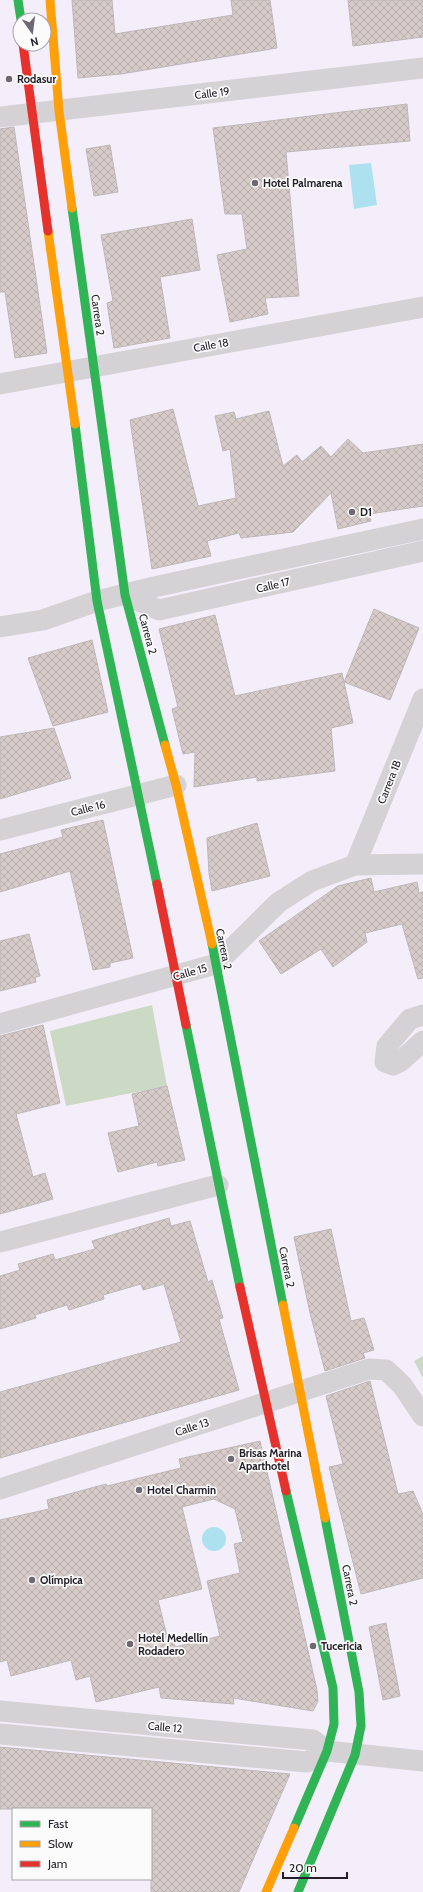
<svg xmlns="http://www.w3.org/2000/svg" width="423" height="1892" font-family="Cabin,sans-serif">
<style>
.green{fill:#ccd9c5}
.water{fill:#ade1ef}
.building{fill:url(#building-cross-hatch);stroke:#beb7b9;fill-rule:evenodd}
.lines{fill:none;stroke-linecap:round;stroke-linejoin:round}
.street{stroke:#d4d2d5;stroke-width:21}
.fast{stroke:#30b455;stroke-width:9}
.slow{stroke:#ff9f0a;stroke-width:9}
.jam{stroke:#e5322d;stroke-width:9}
.poi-dot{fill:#6d6872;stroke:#fbfbfb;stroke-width:1.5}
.labels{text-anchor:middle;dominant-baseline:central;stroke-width:3.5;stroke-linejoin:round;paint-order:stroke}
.poi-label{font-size:11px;font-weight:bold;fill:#242029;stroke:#fbfbfb;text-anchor:start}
.street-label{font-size:11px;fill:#242029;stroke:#fbfbfb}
</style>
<defs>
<pattern id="building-cross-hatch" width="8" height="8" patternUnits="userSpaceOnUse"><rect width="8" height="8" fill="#d6cbc8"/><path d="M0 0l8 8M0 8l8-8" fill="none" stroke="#b8aeac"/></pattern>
</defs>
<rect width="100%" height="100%" fill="#f4eefa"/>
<path class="green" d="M152,1005L167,1086L66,1106L50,1031Z
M423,1356V1378L414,1361Z"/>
<path class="water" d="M371,163L377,205L354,209L349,165Z
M202 1539a12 12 0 1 1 24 0a12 12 0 1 1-24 0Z"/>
<path class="building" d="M72,0H112L115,34L233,15L231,0H270L277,48L121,74L78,78Z
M348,0H423V37L353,46Z
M407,104L410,141L286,152L299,296L265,298L268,314L230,322L217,255L247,249L242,214H225L213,128Z
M14,127L47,353L15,358L5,292H0V129Z
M110,145L118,192L94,196L86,149Z
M192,219L200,270L160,277L170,338L114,348L107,303L113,301L101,235Z
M173,409L198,506L236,498L230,449L223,451L215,416L234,412L236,419L269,411L283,466L297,455L302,462L321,446L331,457L348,439L363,453L423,444V506L369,514L371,521L338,529L331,493L293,532L241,538L239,533L207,541L211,556L152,569L130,420Z
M374,609L419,628L390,700L344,682Z
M215,615L235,696L342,673L353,723L331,728L335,771L257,781V777L194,787L195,752L183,754L172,709L178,707L159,629Z
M92,640L108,712L53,726L28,658Z
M54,728L71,778L0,799V737Z
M103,820L133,958L110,963V967L93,970L70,871L0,892V854L63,837L61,830Z
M257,823L270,876L212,891L209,873L207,838Z
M371,878L374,892L417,882L419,893L423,892V978L418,979L402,924L365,933L367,942L333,967L321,949L281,974L259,941L338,886Z
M29,934L40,976L35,977L36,982L0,991V941Z
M43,1025L60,1103L16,1114L33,1177L45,1173L53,1199L0,1214V1036Z
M167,1086L185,1160L158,1166L157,1162L118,1172L108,1133L139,1126L132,1094Z
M169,1218L171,1226L190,1221L208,1282L212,1280L223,1318L219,1319L239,1390L0,1458V1392L181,1342L164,1284L143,1290L141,1284L103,1295L104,1299L69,1310L67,1305L35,1315L36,1318L0,1329V1276L20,1270L18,1264L53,1254L55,1260L95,1249L92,1241Z
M331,1229L351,1321L364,1318L374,1350L363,1353L365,1358L325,1371L310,1313L294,1237Z
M370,1381L398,1494L413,1491L423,1514V1578L361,1594L329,1467L343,1464L326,1396Z
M260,1441L317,1690L318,1701L313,1711L233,1698L234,1704L161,1698L159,1687L96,1702L90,1676L76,1680L71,1660L11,1676L7,1660L0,1662V1520L49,1509L47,1500L106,1484L107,1486L181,1468L179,1459ZM214,1499L235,1509L243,1542L234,1544L240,1573L207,1581L220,1636L175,1647L171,1635L167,1636L158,1600L202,1589L182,1507Z
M386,1623L400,1696L383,1700L369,1627Z
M0,1747L290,1774L239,1892H151V1809H0Z"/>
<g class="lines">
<path class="street" d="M0,117L423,68
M0,384L423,307
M125,595L159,610L423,551
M0,627L43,620L97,601L154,587L423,529
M0,830L176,785
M355,865L423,699
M423,1015L410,1019L387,1046L385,1062L393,1065L401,1061L423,1041
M0,1024L216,964L279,902L312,881L355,865L423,864
M0,1242L218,1185
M0,1489L369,1369L386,1370L402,1385L423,1416
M0,1711L313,1740L327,1751L423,1761
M0,1734L307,1762L327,1751"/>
<path class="fast" d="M18,0L21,20
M72,208L125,595L165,745
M75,424L97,601L157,884
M212,944L283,1305
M186,1025L240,1287
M286,1491L333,1688L334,1724L327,1751L294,1828
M298,1892L355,1755L361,1726L359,1692L325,1518"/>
<path class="slow" d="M50,0L59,111L72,208
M48,231L75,424
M165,745L176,785L212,944
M283,1305L325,1518
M266,1892L294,1828"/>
<path class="jam" d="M23,44L48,231
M157,884L186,1025
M240,1287L286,1491"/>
</g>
<g class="poi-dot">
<circle cx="9" cy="79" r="4"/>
<circle cx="255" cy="183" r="4"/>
<circle cx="352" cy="512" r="4"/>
<circle cx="231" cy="1459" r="4"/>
<circle cx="139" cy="1490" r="4"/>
<circle cx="32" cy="1580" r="4"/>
<circle cx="130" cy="1644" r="4"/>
<circle cx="313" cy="1646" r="4"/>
</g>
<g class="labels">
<g class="poi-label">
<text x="17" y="79">Rodasur</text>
<text x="263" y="183">Hotel Palmarena</text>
<text x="360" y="512">D1</text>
<text x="239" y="1453">Brisas Marina<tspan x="239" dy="13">Aparthotel</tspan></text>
<text x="147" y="1490">Hotel Charmin</text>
<text x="40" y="1580">Olímpica</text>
<text x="138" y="1638">Hotel Medellín<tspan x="138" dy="13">Rodadero</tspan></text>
<text x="321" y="1646">Tucericia</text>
</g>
<g class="street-label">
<text transform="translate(212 93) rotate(-7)">Calle 19</text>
<text transform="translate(98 315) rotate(82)">Carrera 2</text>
<text transform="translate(211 345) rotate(-10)">Calle 18</text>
<text transform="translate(273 585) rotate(-13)">Calle 17</text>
<text transform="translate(148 634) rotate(75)">Carrera 2</text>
<text transform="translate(389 782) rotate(-68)">Carrera 1B</text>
<text transform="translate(88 808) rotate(-14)">Calle 16</text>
<text transform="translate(224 949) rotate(78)">Carrera 2</text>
<text transform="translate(190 972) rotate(-16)">Calle 15</text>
<text transform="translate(287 1267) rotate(79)">Carrera 2</text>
<text transform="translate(192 1427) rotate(-18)">Calle 13</text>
<text transform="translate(350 1585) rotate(79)">Carrera 2</text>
<text transform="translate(165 1727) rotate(5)">Calle 12</text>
</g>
</g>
<rect x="12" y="1808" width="140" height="72" fill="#fbfbfb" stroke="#a5a3a7"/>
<rect x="20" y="1821" width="20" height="6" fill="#30b455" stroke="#a5a3a7"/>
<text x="48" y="1828" font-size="12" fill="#242029">Fast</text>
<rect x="20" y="1841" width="20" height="6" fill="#ff9f0a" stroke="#a5a3a7"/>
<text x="48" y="1848" font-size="12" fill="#242029">Slow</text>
<rect x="20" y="1861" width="20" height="6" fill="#e5322d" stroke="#a5a3a7"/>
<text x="48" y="1868" font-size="12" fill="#242029">Jam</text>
<g transform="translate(32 32) rotate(166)"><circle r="19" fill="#fbfbfb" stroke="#a5a3a7"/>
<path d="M0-3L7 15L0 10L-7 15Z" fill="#6d6872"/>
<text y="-6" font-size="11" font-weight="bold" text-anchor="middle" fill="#242029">N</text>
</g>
<path d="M283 1872v6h64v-6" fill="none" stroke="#242029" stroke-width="2"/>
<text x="289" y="1872" font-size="12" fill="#242029" stroke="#fbfbfb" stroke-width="3" paint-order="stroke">20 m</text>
</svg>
